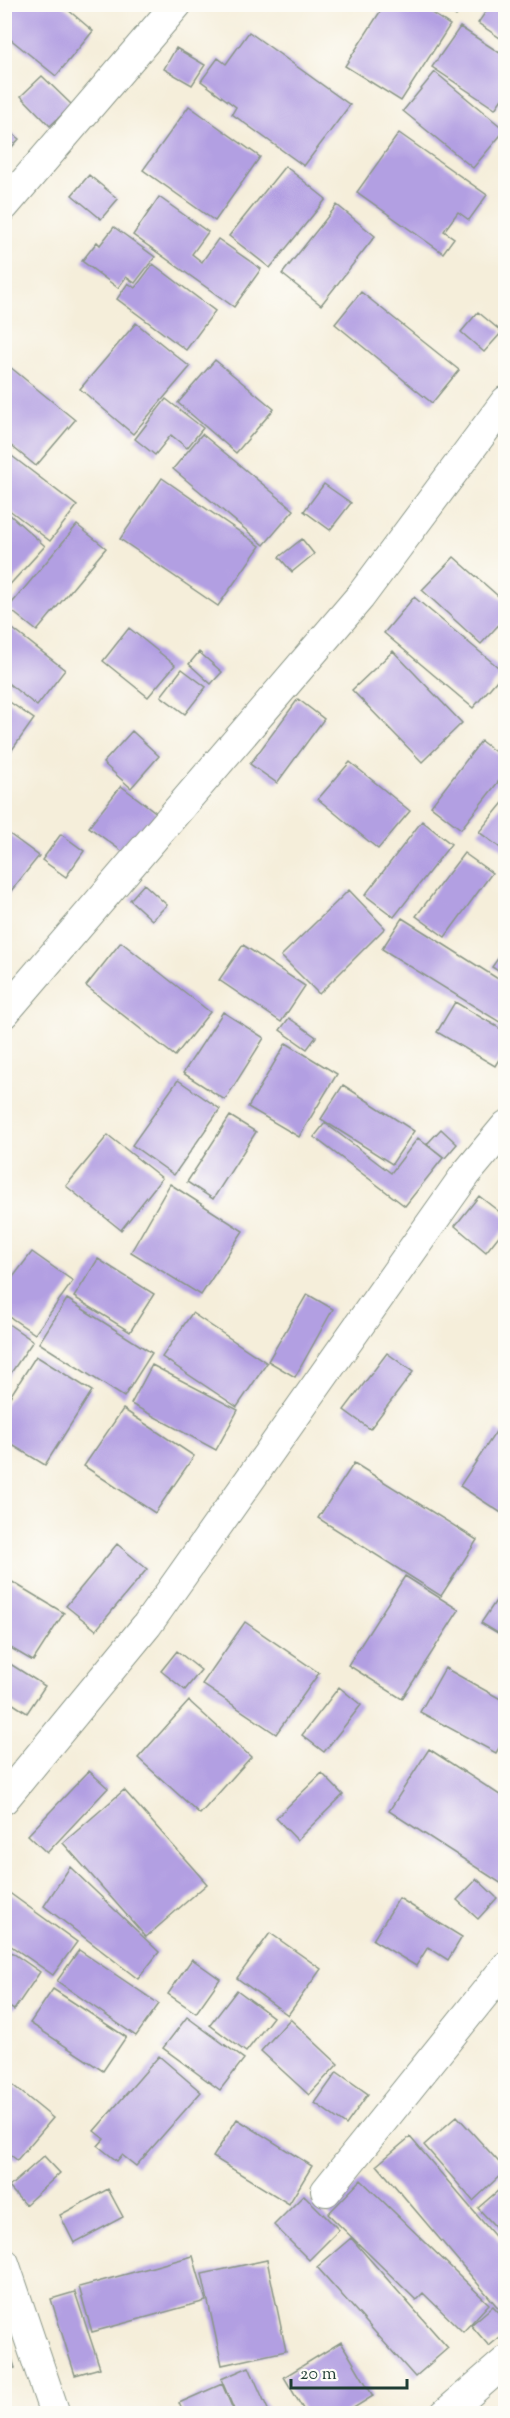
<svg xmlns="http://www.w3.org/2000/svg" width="510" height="2418" font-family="'Sorts Mill Goudy',serif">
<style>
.building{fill:#b29fe2}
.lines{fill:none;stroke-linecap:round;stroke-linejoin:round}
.minor-casing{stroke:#8a9687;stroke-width:32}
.minor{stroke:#fff;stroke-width:30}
</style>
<rect width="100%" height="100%" fill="#fdfcf7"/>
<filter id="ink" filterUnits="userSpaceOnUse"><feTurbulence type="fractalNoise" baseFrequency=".0167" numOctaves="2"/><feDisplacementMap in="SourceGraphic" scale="12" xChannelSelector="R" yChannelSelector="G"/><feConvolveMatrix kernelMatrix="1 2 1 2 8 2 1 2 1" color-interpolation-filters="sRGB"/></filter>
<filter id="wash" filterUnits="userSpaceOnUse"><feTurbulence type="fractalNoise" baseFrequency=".008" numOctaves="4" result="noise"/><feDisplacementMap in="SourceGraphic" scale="24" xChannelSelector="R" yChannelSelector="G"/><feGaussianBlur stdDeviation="1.35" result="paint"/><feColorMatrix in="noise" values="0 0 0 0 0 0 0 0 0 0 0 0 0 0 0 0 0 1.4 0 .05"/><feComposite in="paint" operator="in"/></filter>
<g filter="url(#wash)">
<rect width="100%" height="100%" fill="#f5eeda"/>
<g id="blocks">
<path class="building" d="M4,4H61L93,31L56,76L4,34Z
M385,4H418L450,25L401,101L345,66Z
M440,4H465L456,16Z
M491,4H506V42L478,23Z
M460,27L506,57V93L495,109L432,67Z
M249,32L350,105L304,166L232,114L236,107L201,81L218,58L226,64Z
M176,48L205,65L192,85L164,69Z
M435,72L505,130L473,168L403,111Z
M42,76L72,105L50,126L21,96Z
M189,106L260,157L215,221L143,170Z
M4,127L19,139L4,156Z
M399,133L487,195L469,220L458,212L444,231L454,238L443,253L357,192Z
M285,166L326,199L270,268L229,236Z
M89,175L118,199L101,219L72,195Z
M159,197L208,232L192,254L202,262L218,239L261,269L234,307L133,235Z
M337,205L375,236L321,305L282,274Z
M114,227L155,257L135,283L126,277L118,288L82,261L97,242L100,245Z
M153,264L215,311L186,350L117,299L128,283L135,288Z
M361,292L459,370L432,403L335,324Z
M478,312L502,332L484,352L461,332Z
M136,323L190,367L133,434L80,389Z
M215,360L274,409L236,453L178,403Z
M4,362L75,420L36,466L4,440Z
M166,399L203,428L187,448L171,435L155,455L135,439Z
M202,434L294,510L264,545L173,469Z
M4,450L77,506L50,541L4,506Z
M162,478L260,546L218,606L120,539Z
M324,484L351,503L330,530L304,511Z
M10,515L45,546L4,591V521Z
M77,525L106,548L37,631L8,608Z
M302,539L314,554L292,572L279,557Z
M454,557L506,603V617L481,644L422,590Z
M414,597L504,672L473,708L384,633Z
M4,622L65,670L37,706L4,680Z
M129,628L175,665L148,697L103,661Z
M393,651L462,723L422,762L352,690Z
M199,652L222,672L211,684L189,664Z
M182,669L206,687L185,714L161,696Z
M4,698L34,719L7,757L4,755Z
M298,699L324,719L277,783L250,764Z
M132,731L159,756L131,788L103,763Z
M481,741L506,760V772L461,829L431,806Z
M350,762L410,811L378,849L318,799Z
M121,786L162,817L131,858L89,827Z
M506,799V852L479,832Z
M422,821L451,844L394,917L365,895Z
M4,830L39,856L7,896L4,894Z
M61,834L84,851L66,877L42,860Z
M464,853L492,873L445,937L416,916Z
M144,884L167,905L152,920L130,900Z
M349,890L385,928L319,994L281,956Z
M402,918L506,984V1026L382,949Z
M121,942L210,1012L175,1056L86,986Z
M243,945L305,986L281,1022L219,980Z
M506,947V976L492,967Z
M455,1002L506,1032V1048L495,1066L437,1032Z
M223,1012L264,1038L225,1100L183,1073Z
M289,1018L316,1037L307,1049L280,1030Z
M286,1043L337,1074L299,1137L248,1107Z
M178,1080L220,1109L174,1175L132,1145Z
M343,1085L414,1131L392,1164L321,1119Z
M230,1116L256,1132L213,1199L187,1182Z
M325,1123L391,1173L418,1138L443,1158L405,1206L314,1137Z
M441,1129L457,1144L445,1158L427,1144Z
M108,1135L162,1178L121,1230L66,1186Z
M170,1184L243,1231L201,1295L131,1252Z
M479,1196L506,1217V1227L486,1252L455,1226Z
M32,1252L73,1281L35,1334L4,1313V1289Z
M98,1259L154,1294L130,1332L74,1297Z
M307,1294L333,1309L295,1377L268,1361Z
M67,1299L152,1353L124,1397L39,1343Z
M192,1313L267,1363L237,1407L162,1357Z
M4,1321L33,1341L4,1383Z
M387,1353L413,1372L370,1429L344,1410Z
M36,1356L92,1391L45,1465L4,1440V1406Z
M152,1365L238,1410L216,1450L131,1404Z
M123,1409L194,1456L155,1513L84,1466Z
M497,1430L506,1436V1516L460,1486Z
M354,1463L477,1540L441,1596L318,1518Z
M117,1544L147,1569L96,1630L66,1606Z
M405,1576L459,1610L402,1699L348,1665Z
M4,1577L64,1613L33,1661L4,1644Z
M506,1586V1638L481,1623Z
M245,1622L319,1673L276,1734L202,1684Z
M177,1651L201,1670L185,1690L161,1671Z
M4,1660L45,1686L27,1713L4,1698Z
M445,1668L506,1702V1736L496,1753L420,1712Z
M339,1687L361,1705L324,1752L302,1735Z
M189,1701L251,1757L200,1814L138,1758Z
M429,1749L506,1799V1879L502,1884L389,1811Z
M89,1771L108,1788L47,1853L28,1835Z
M322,1773L343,1795L297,1840L276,1818Z
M124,1790L207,1884L146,1937L63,1843Z
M70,1867L159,1952L138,1979L44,1906Z
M477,1879L497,1898L478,1919L457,1900Z
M4,1889L77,1942L53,1975L4,1941Z
M399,1898L462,1937L448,1960L428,1947L416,1966L373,1940Z
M270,1933L321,1969L288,2015L237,1978Z
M4,1947L40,1972L14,2010L4,2004Z
M79,1950L159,2004L136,2036L57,1981Z
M192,1959L220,1979L196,2013L168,1994Z
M53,1989L126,2037L103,2071L30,2023Z
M237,1990L273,2017L246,2052L210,2025Z
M187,2017L244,2059L220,2090L163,2048Z
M290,2019L338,2064L309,2095L261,2051Z
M159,2056L201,2092L136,2166L122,2155L117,2161L98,2146L104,2139L94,2131Z
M337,2072L368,2094L346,2125L315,2103Z
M4,2078L53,2118L17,2160L4,2150Z
M457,2116L506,2170L473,2201L424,2145Z
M237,2119L312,2166L289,2204L213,2157Z
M410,2137L506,2249V2317L377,2165Z
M44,2156L60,2173L25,2205L9,2187Z
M361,2180L489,2304L463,2332L423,2293L416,2300L328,2214Z
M506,2184V2238L478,2208Z
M108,2189L123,2217L74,2243L60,2215Z
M304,2195L339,2230L309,2260L274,2225Z
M351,2238L448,2348L415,2377L317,2267Z
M193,2256L206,2301L92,2332L79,2287Z
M267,2260L286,2351L222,2365L202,2274Z
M75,2292L100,2368L75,2375L51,2299Z
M493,2306L506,2320V2332L489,2346L471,2325Z
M341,2342L373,2396L344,2414H306L284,2377Z
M7,2344L15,2368L4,2371V2345Z
M249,2367L270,2414H236L221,2379Z
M222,2384L235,2414H184L179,2403Z"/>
</g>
</g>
<g filter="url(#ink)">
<use href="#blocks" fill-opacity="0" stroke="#8a9687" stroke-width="1.5"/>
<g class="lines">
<g class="minor-casing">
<path id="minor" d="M4,206L177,4
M4,1013L360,597L506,401
M4,1799L147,1625L466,1174L506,1126
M326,2191L506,1967
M4,2263L55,2414
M445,2414L506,2361"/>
</g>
<use href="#minor" class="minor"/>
</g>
</g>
<rect width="510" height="2418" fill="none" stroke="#fdfcf7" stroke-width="24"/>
<path d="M291 2379v9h116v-9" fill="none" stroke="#1f3d34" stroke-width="3"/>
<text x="300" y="2379" font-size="18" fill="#1f3d34" stroke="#fdfcf7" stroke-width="4.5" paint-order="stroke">20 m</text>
</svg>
